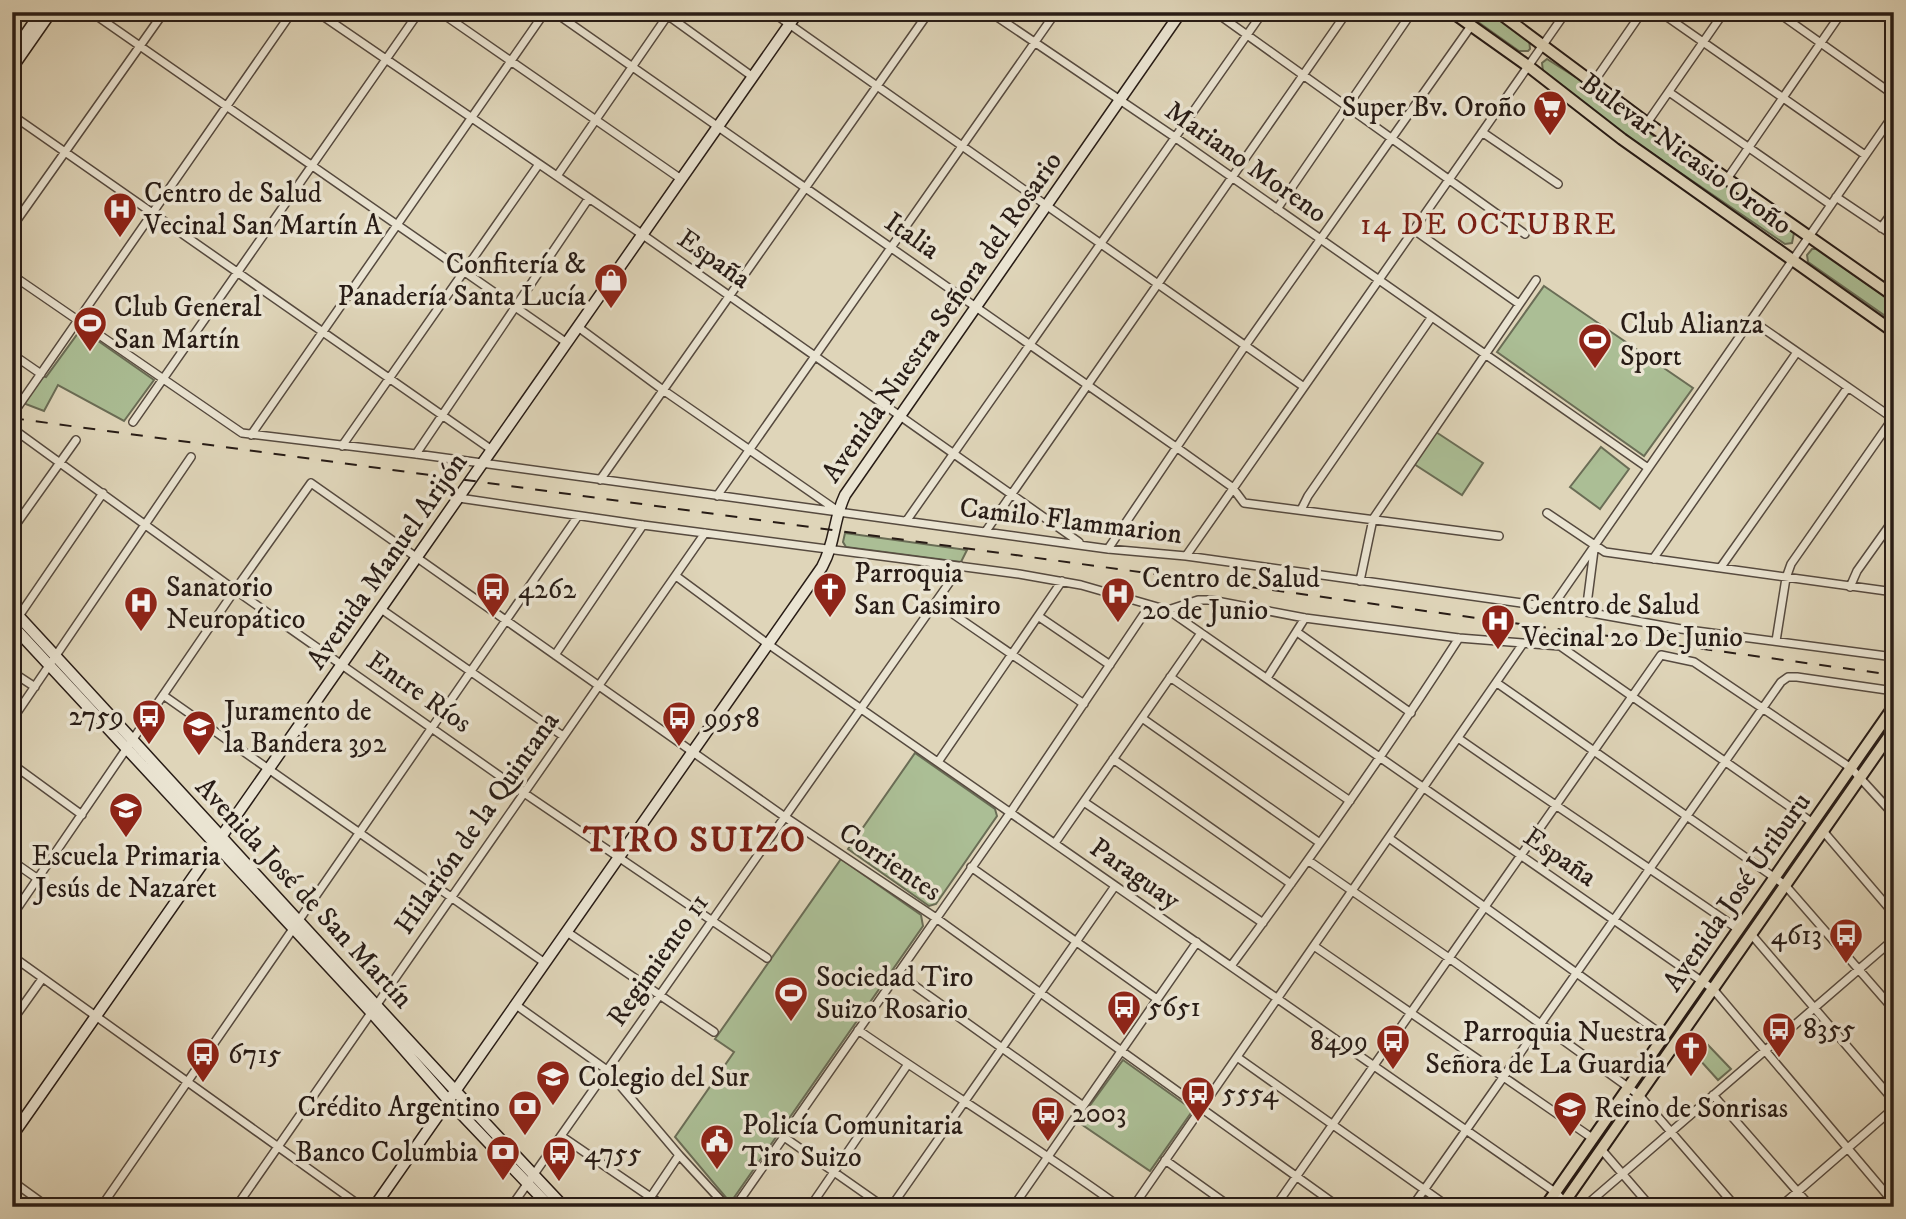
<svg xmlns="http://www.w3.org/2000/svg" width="1906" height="1219" font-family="'IM FELL DW Pica',serif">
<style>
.green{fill:#abbe95;stroke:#6a6d56;stroke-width:2}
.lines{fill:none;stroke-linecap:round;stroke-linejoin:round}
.street-casing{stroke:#564a3f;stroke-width:10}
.secondary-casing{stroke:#281c16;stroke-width:13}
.primary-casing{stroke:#281c16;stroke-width:14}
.street{stroke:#eae4d2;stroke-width:7}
.secondary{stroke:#eae4d2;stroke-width:10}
.primary{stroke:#dfd5b9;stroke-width:10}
.rail{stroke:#281c16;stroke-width:2;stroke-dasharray:12 12;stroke-linecap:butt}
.labels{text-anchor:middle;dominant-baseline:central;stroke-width:7;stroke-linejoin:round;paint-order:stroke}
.poi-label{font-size:28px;fill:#281c16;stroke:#eae4d2;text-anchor:start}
.street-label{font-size:28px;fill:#281c16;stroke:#eae4d2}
.neighbourhood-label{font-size:30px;letter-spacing:2px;fill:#7a1f14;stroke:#eae4d2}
.district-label{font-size:35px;font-weight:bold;letter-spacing:2px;fill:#7a1f14;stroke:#eae4d2}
</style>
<rect width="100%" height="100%" fill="#dfd5b9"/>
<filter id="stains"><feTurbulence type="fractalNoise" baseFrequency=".00286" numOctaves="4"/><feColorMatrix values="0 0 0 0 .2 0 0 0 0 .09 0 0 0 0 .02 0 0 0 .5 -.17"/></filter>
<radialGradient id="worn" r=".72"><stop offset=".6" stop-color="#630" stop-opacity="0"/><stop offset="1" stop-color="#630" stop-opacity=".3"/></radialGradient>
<path class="green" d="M1464,12H1491L1529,39L1530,49L1528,51H1519Z
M1547,59L1580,80L1660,141L1794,233L1792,243L1785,244L1625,135L1543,71L1542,63Z
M1812,249H1816L1894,303V322L1808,262L1807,255Z
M1544,286L1693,388L1644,456L1497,352Z
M81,329L154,380L124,421L58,385L44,411L23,403L42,376L46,377Z
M1436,432L1483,463L1462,495L1414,464Z
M1601,447L1629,469L1600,509L1570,487Z
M845,533L967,550L961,562L846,547L843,542Z
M915,753L995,809L997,816L936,904L929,906L848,849Z
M841,859L921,915L923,926L733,1199L728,1200L675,1137L734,1052L715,1039Z
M1708,1045L1731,1069L1718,1080L1698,1058Z
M1123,1060L1193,1110L1150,1171L1078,1122Z"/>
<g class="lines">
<g class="street-casing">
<path id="street" d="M91,12L567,343
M317,12L643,235L1079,542
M440,12L681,179
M554,12L1176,447L1232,487L1244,503L1499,536
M663,12L753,77
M772,12L1304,387
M990,12L1176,138L1648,468
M1215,12L1525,234
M1660,12L1865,155
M1777,12L1894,95
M1890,12L1894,15
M1593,83L1642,12
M1669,92L1831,205
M12,115L492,450
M1647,123L1724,12
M1482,132L1558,184
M557,176L670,12
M1727,179L1842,12
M1836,197L1894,236
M1277,209L1412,12
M12,227L164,12
M1881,228L1894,210
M1414,230L1519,304
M12,275L242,433L416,454L1108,549L1186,556L1586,612L1681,629L1894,657
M1751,320L1894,419
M578,327L663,390L835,509
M12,354L41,374
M17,408L292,12
M133,422L419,12
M251,435L545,12
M12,436L16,431L235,590L524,793L767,958
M342,446L539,164
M416,454L589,198
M600,480L929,12
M717,496L1056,12
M459,498L643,525L1019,574L1081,585L1168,610L1713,989L1894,1203
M1301,510L1308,496L1431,318
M1547,513L1605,552L1894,592
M907,520L1263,12
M12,530L76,440
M986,531L1347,12
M1108,549L1245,346L1471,26
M1186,556L1566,12
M1653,559L1797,352
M1721,567L1848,387
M676,576L768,644L1555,1192L1569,1207
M1360,581L1373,519L1536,280
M1850,587L1857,571L1894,519
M937,603L1084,704
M1552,607L1894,114
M381,609L563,736
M1168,610L1198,600H1211L1305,618L1459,638L1560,646L1813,823
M1586,612L1594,550
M19,616L103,493
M1038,616L1110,665
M1297,632L1411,713
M1776,641L1786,578L1791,564L1893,418
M555,655L643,525
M12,672L35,687
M1170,677L1350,801
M1267,678L1305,618
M1497,683L1785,885L1894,1010
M163,695L545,963
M1142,718L1320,843
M12,720L191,457
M1458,738C1551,803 1645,865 1738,929
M1113,759L1291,884
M938,762L1062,581
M12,764L82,815
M1084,802L1263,923
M1823,831L1894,914
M1389,838L1664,1036
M1055,843L1201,633
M12,861L38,879
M1309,861L1449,958L1639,1095L1736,1207
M971,867L1157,999
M12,916L235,590L311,483L785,817L936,918L1339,1207
M567,932L714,1032
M1751,934L1894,1101
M1314,946L1592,1138
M12,956L362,1207
M1231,966C1310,859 1387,750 1459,638
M897,973L1082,1105
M516,1005L607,1070L679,1155L727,1207
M12,1021L42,979
M858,1030C945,1090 1034,1145 1120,1207
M1237,1057L1449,1207
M1713,1095L1811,1207
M561,1136L665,1207
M784,1137L884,1207
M1601,1149L1651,1207
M1165,1160L1231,1207
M12,1181L48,1207
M101,1207L578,516
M236,1207L705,533
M511,1207L961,566
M644,1207L679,1155
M735,1207L1010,813L1150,605
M810,1207L908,1064
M891,1207L1115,886
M1013,1207L1197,942
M1133,1207L1522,645
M1275,1207L1661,655L1694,662L1851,768L1894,815
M1412,1207L1781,682L1788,677H1797L1894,691
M1584,1207L1894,939
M1780,1207L1894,1108"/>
</g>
<g class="secondary-casing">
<path id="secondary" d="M12,54L41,12
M12,68L51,12
M12,609C196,808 378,1010 564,1207
M12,625L371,1012L448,1100L550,1207
M12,1136C276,763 534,385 798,12
M374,1207L822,567C836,541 833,520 845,495L1181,12"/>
</g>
<g class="primary-casing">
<path id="primary" d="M1452,12L1528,66L1622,139L1894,332
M1498,12L1647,123L1894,296
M1545,1207L1894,706
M1561,1207L1894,729"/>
</g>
<use href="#street" class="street"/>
<use href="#secondary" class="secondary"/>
<use href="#primary" class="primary"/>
<path class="rail" d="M12,418L1894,675"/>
</g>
<defs>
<g id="supermarket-pin" transform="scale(1.75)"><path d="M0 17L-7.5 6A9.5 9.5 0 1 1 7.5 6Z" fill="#8f2418" stroke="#eae4d2"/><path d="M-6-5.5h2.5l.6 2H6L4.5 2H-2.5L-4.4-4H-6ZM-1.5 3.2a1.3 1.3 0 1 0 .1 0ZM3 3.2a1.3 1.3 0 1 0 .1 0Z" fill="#fff"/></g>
<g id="hospital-pin" transform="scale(1.75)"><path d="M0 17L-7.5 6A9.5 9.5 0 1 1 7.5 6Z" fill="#8f2418" stroke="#eae4d2"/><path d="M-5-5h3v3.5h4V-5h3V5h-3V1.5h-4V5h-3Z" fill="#fff"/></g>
<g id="shop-pin" transform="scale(1.75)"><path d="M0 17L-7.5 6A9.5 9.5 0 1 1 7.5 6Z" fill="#8f2418" stroke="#eae4d2"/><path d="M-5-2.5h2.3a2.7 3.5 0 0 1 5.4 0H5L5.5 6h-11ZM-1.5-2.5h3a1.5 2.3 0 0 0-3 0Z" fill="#fff"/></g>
<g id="stadium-pin" transform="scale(1.75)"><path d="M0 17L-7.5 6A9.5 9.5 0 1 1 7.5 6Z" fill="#8f2418" stroke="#eae4d2"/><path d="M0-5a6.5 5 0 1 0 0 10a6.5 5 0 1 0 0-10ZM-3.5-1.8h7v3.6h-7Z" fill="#fff"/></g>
<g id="bus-pin" transform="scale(1.75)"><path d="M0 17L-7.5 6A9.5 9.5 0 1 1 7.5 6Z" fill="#8f2418" stroke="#eae4d2"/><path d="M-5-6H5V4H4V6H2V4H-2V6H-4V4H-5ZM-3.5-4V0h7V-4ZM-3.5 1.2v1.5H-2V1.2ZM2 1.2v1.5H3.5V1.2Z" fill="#fff"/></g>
<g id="church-pin" transform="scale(1.75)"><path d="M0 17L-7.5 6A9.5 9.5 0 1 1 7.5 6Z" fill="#8f2418" stroke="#eae4d2"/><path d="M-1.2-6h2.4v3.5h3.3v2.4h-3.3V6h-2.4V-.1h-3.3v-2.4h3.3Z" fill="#fff"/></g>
<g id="school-pin" transform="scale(1.75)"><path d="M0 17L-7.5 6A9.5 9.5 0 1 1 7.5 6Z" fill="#8f2418" stroke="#eae4d2"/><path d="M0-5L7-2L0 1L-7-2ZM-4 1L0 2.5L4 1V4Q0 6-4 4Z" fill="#fff"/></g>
<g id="bank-pin" transform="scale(1.75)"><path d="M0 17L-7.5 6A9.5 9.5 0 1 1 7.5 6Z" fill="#8f2418" stroke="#eae4d2"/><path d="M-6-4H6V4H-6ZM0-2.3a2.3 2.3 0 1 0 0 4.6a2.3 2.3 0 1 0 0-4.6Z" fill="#fff"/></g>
<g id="civic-pin" transform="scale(1.75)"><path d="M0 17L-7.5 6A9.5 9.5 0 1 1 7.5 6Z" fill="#8f2418" stroke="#eae4d2"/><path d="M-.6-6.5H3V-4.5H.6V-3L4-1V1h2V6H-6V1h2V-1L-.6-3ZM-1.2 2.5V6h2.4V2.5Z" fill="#fff"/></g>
</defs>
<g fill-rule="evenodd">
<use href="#supermarket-pin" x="1550" y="107"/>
<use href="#hospital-pin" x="120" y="209"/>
<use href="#shop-pin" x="611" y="280"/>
<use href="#stadium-pin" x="90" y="323"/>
<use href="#stadium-pin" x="1595" y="340"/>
<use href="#bus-pin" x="493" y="589"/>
<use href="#church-pin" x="830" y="589"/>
<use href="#hospital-pin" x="1118" y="594"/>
<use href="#hospital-pin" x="141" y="603"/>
<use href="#hospital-pin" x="1498" y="621"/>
<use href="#bus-pin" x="149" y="716"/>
<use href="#bus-pin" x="679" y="718"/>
<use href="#school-pin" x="199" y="727"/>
<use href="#school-pin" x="126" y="809"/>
<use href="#bus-pin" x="1846" y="935"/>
<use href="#stadium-pin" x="791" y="993"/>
<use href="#bus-pin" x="1124" y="1007"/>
<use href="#bus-pin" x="1779" y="1029"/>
<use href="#bus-pin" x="1393" y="1041"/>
<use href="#church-pin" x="1691" y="1048"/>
<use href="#bus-pin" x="203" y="1054"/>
<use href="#school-pin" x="553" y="1077"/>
<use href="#bus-pin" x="1198" y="1093"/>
<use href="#bank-pin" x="525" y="1107"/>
<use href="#school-pin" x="1570" y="1108"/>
<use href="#bus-pin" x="1048" y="1113"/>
<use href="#civic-pin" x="717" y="1141"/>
<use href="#bank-pin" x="503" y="1152"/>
<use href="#bus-pin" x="559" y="1153"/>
</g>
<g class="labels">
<g class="poi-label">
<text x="1526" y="107" text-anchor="end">Super Bv. Oroño</text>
<text x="144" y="193">Centro de Salud<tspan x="144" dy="32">Vecinal San Martín A</tspan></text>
<text x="586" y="264" text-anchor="end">Confitería &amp;<tspan x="586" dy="32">Panadería Santa Lucía</tspan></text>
<text x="114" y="307">Club General<tspan x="114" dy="32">San Martín</tspan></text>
<text x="1620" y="324">Club Alianza<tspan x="1620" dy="32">Sport</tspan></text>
<text x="854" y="573">Parroquia<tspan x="854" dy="32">San Casimiro</tspan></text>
<text x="1142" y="578">Centro de Salud<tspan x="1142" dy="32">20 de Junio</tspan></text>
<text x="166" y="587">Sanatorio<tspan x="166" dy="32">Neuropático</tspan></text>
<text x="518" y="589">4262</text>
<text x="1522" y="605">Centro de Salud<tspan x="1522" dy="32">Vecinal 20 De Junio</tspan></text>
<text x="224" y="711">Juramento de<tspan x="224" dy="32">la Bandera 392</tspan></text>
<text x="124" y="716" text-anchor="end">2759</text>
<text x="704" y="718">9958</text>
<text x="126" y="856" text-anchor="middle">Escuela Primaria<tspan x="126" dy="32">Jesús de Nazaret</tspan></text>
<text x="1822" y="935" text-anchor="end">4613</text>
<text x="816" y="977">Sociedad Tiro<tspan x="816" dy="32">Suizo Rosario</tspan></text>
<text x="1148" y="1007">5651</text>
<text x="1803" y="1029">8355</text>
<text x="1666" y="1032" text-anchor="end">Parroquia Nuestra<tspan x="1666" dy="32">Señora de La Guardia</tspan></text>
<text x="1368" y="1041" text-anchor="end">8499</text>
<text x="228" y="1054">6715</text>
<text x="578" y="1077">Colegio del Sur</text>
<text x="1222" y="1093">5554</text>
<text x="500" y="1107" text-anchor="end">Crédito Argentino</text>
<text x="1594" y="1108">Reino de Sonrisas</text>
<text x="1072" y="1113">2003</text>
<text x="742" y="1125">Policía Comunitaria<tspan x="742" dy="32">Tiro Suizo</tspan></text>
<text x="478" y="1152" text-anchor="end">Banco Columbia</text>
<text x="584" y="1153">4755</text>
</g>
<g class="street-label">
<text transform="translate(1686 154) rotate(36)">Bulevar Nicasio Oroño</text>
<text transform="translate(1246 162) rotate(35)">Mariano Moreno</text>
<text transform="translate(912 236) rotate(35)">Italia</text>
<text transform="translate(714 259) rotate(35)">España</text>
<text transform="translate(942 317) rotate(-55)">Avenida Nuestra Señora del Rosario</text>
<text transform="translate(1071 521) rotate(7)">Camilo Flammarion</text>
<text transform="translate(387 561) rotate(-55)">Avenida Manuel Arijón</text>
<text transform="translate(419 692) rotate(35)">Entre Ríos</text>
<text transform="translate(477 823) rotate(-55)">Hilarión de la Quintana</text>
<text transform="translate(1560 857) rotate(35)">España</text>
<text transform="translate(890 862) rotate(34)">Corrientes</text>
<text transform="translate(1135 874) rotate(35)">Paraguay</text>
<text transform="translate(1737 892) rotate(-55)">Avenida José Uriburu</text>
<text transform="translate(304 893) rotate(47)">Avenida José de San Martín</text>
<text transform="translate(658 960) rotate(-55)">Regimiento 11</text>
</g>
<g class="neighbourhood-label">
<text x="1489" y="225">14 DE OCTUBRE</text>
</g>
<g class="district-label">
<text x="695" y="841">TIRO SUIZO</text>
</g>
</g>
<rect width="1906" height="1219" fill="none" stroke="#dfd5b9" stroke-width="42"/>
<rect x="14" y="14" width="1878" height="1191" fill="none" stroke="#281c16" stroke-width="3.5"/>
<rect x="21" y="21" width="1864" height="1177" fill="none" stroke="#281c16" stroke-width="2"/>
<rect width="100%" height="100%" filter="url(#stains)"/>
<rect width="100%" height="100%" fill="url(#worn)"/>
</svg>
